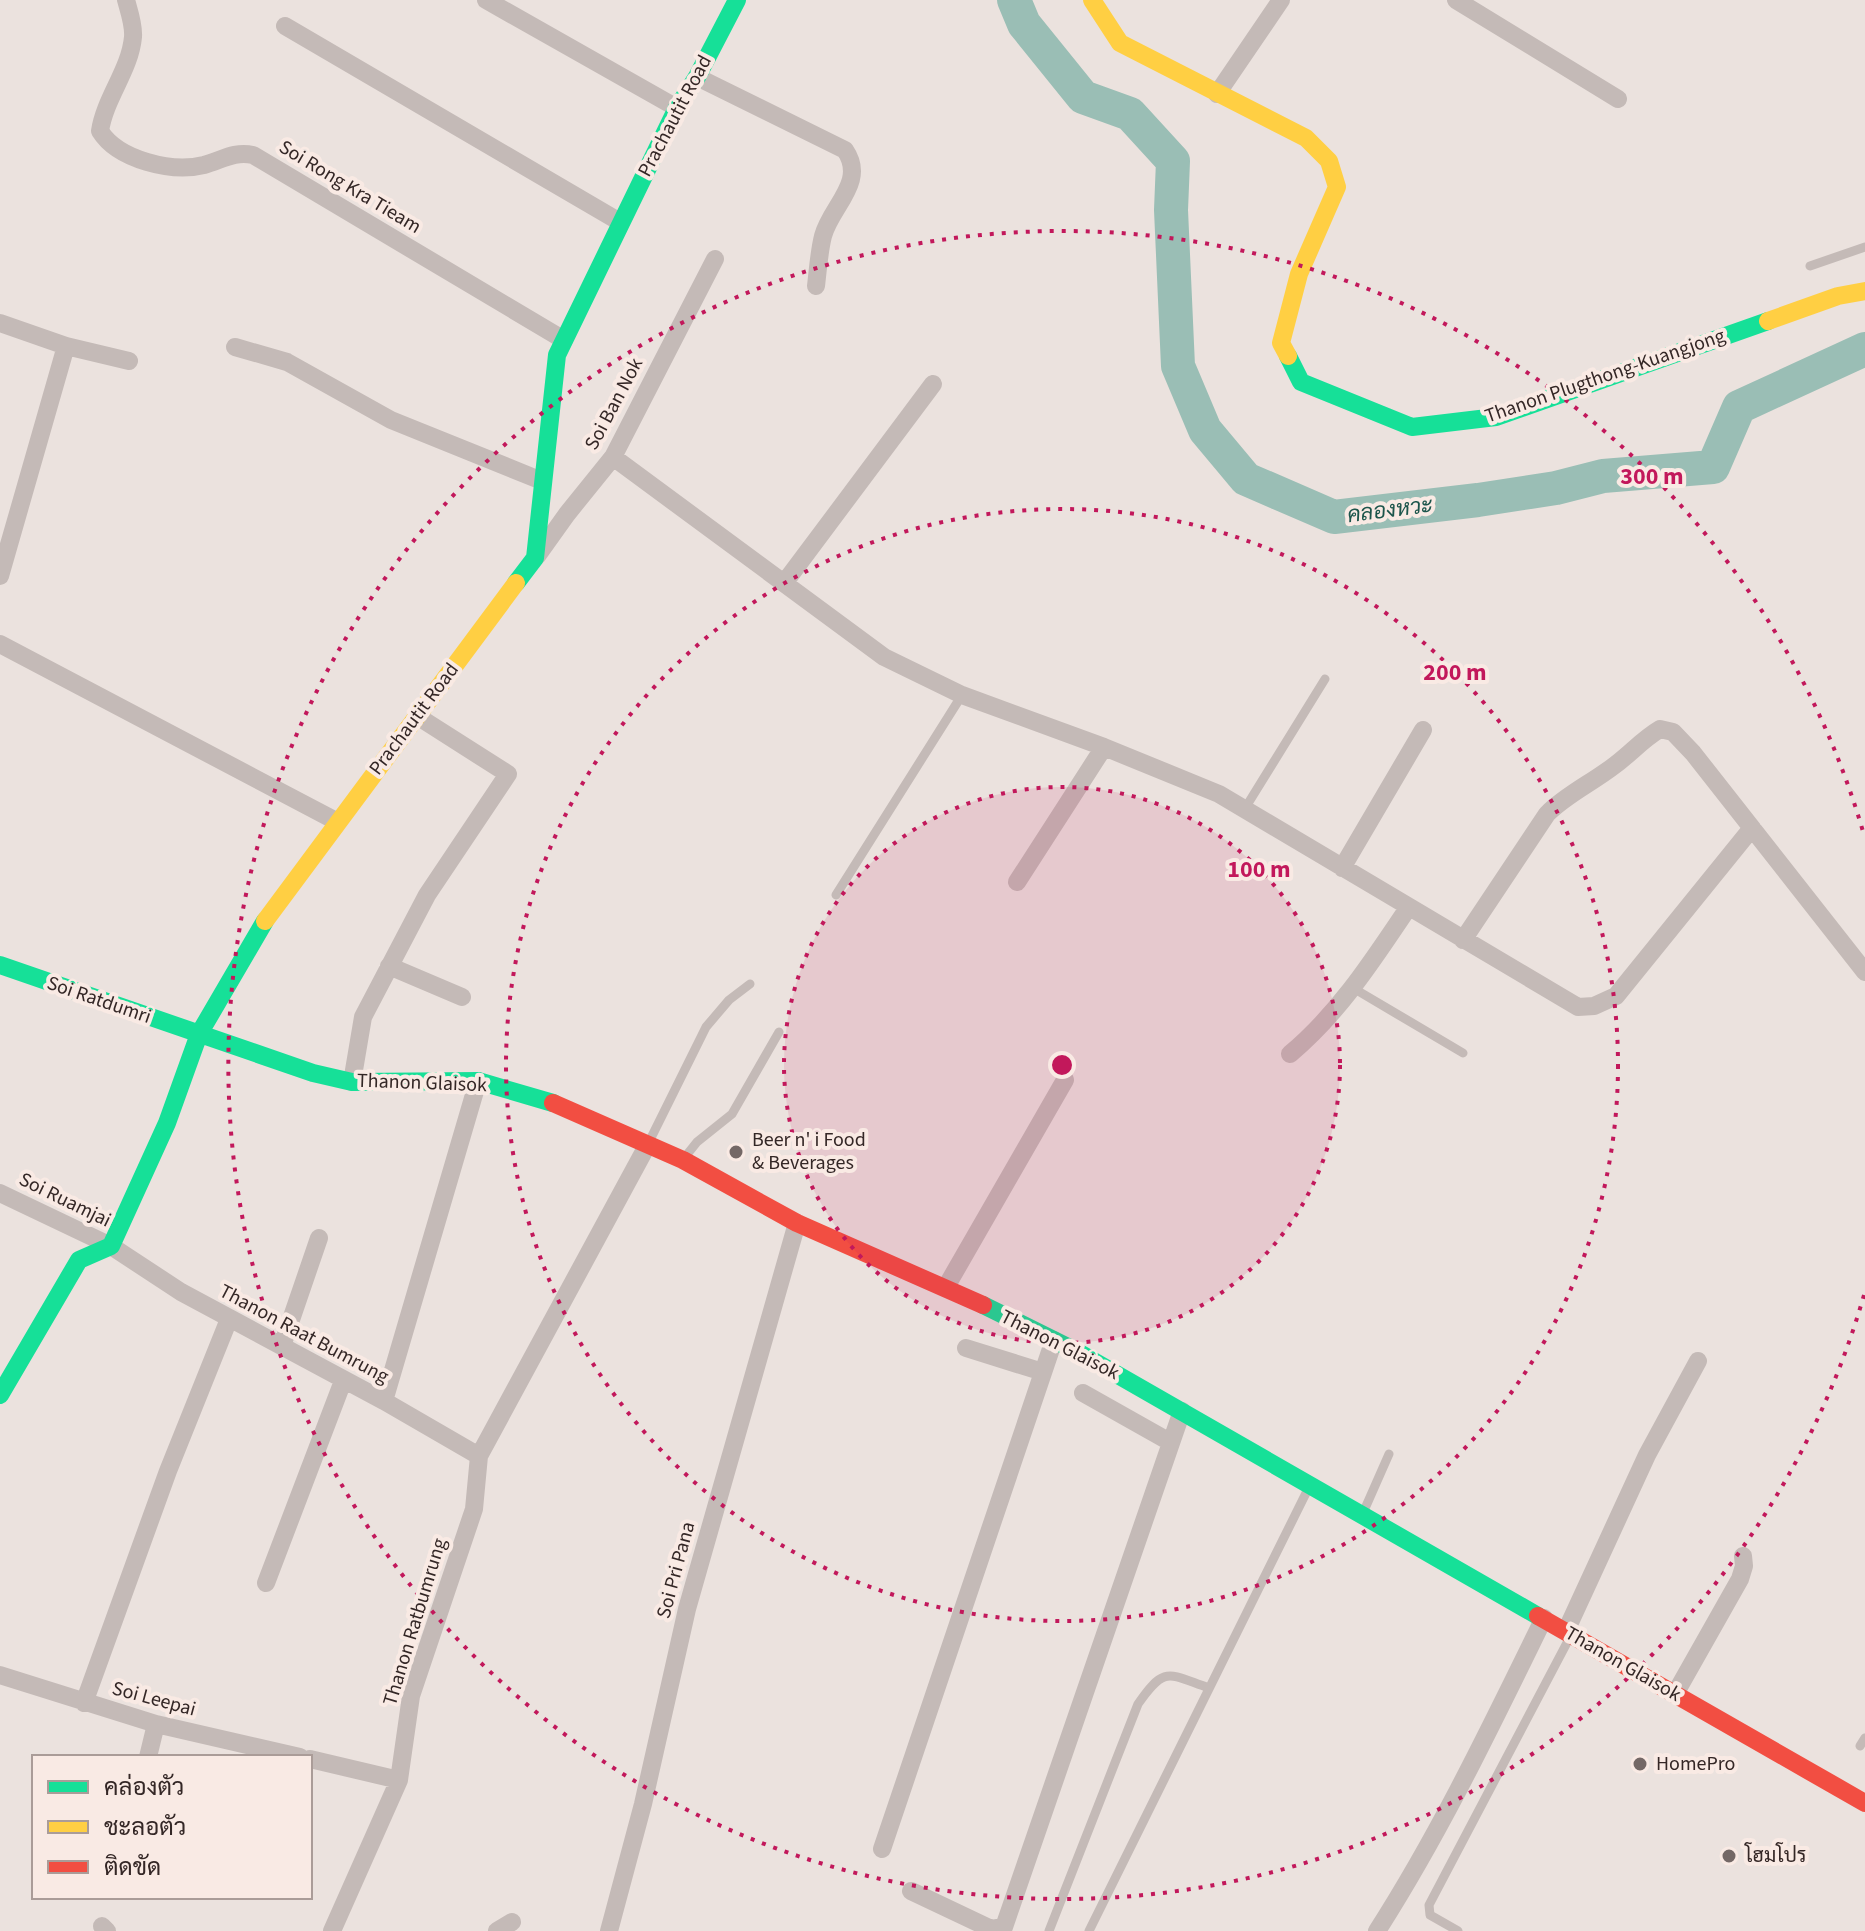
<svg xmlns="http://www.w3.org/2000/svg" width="1865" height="1931" font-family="'Source Sans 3',Sarabun,sans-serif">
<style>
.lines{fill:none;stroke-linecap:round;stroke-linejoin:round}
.river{stroke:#9abeb5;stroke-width:34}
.lane{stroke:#c4bab7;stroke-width:9}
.street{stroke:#c4bab7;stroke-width:18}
.fast{stroke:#16e098;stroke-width:18}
.slow{stroke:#ffcf43;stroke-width:18}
.jam{stroke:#f24e42;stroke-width:18}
.ring{fill:none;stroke:#c2185b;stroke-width:4;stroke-dasharray:4 8}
.poi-dot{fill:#746866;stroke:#f9eae4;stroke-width:3}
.labels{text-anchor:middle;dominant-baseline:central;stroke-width:8;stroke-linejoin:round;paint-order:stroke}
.street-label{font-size:20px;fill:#342726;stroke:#f9eae4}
.poi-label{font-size:20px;fill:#342726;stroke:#f9eae4;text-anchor:start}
.water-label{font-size:22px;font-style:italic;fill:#1c554b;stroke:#f9eae4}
.centre{fill:#c2185b;stroke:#f9eae4;stroke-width:4}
.ring-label{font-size:24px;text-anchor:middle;font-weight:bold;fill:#c2185b;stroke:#f9eae4;stroke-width:8;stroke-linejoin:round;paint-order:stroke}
</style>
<rect width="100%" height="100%" fill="#ebe2de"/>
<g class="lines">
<path class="river" d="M1014,0L1024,24L1083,97L1130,114L1173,161L1171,210L1178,366L1205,430L1246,479L1334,517L1478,500L1556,488L1603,476L1713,467L1739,407L1865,349"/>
<path class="lane" d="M1810,266L1865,247
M1244,810L1325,679
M836,895L962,695
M1353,988L1463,1053
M648,1144L706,1027L729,1000L750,984
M685,1157L697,1142L732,1114L779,1032
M1363,1513L1389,1454
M1860,1746L1865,1738
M1049,1931L1138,1704C1165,1665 1168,1674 1209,1688
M1089,1931L1309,1487
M1458,1931L1430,1915L1429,1905L1570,1637"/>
<path class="street" d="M126,0C129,11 134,25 133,37C130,70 105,98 100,131C118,160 172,173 204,165C222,160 234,151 253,155L564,340
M486,0L677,108
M1456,0L1618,99
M285,26L620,222
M697,77L845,150C867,182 831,206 823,236C819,252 818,269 816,286
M1217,94L1281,0
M0,323L66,346L129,361
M235,347L287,362L391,420L542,481
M613,457L884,657L962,695L1104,747L1219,794L1578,1007L1594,1006L1616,996L1752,828
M537,556L567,514L613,457L715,259
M0,576L66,346
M785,582L933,384
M0,644L336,821
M1342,868L1423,730
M1017,882L1104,747
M1463,940L1547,814C1567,794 1592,783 1615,765C1631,753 1643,739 1660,729L1673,732L1693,753L1865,972
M389,966L462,997
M1290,1054C1339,1013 1373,960 1408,908
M352,1082L363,1017L427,895L508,774L417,716
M0,1193L111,1246L181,1292L384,1401L479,1456
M946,1287L1065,1080
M282,1346L319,1238
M966,1348L1043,1372
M1083,1393L1170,1442
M384,1401L478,1081
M266,1583L343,1381
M1566,1631L1647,1455L1698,1361
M0,1675L156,1724L300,1757
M1675,1694L1740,1579L1744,1566L1743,1556
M84,1703L168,1471L229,1319
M148,1757L156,1724
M310,1759L399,1780
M882,1849L1054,1340
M911,1891L991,1929L1004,1927L1182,1411
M102,1926L107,1931
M332,1931L399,1780L411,1696L474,1509L479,1456L648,1144
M497,1931L512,1922
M609,1931L643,1804L687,1609L797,1223
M1377,1931C1441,1831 1492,1724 1544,1618"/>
<path class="fast" d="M1288,356L1301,382L1412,427L1496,417L1768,321
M516,583L535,558L557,355L677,108L697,77L737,0
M0,965L313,1073L352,1082L478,1081L553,1103
M983,1305L1076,1351L1538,1616
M0,1395L79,1260L111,1246L167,1123L199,1034L265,921"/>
<path class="slow" d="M1092,0L1120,43L1306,138L1329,161L1337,187L1299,274L1281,343L1288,356
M1768,321L1838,296L1865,291
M265,921L516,583"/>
<path class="jam" d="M553,1103L683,1160L797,1223L983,1305
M1538,1616L1865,1803"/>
</g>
<circle cx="1062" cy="1065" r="278" fill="#c2185b" fill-opacity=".12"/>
<g class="ring">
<circle cx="1062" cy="1065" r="278"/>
<circle cx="1062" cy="1065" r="556"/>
<path d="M1864 1295A834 834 0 1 1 1864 835"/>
</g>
<g class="poi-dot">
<circle cx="736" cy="1152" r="8"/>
<circle cx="1640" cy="1764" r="8"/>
<circle cx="1729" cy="1856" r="8"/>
</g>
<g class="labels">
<g class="street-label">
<text transform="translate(675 116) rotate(-62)">Prachautit Road</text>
<text transform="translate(350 187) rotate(31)">Soi Rong Kra Tieam</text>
<text transform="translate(1605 376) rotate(-19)">Thanon Plugthong-Kuangjong</text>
<text transform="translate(614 404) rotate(-62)">Soi Ban Nok</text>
<text transform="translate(414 719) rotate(-53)">Prachautit Road</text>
<text transform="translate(99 1000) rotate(19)">Soi Ratdumri</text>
<text transform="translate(422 1083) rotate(2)">Thanon Glaisok</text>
<text transform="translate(65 1200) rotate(26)">Soi Ruamjai</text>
<text transform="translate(304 1334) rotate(28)">Thanon Raat Bumrung</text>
<text transform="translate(1060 1345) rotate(27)">Thanon Glaisok</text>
<text transform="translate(676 1570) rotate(-75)">Soi Pri Pana</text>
<text transform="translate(415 1622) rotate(-73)">Thanon Ratbumrung</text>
<text transform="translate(1623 1664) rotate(30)">Thanon Glaisok</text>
<text transform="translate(154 1699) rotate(15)">Soi Leepai</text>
</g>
<g class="poi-label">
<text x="752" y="1140">Beer n' i Food<tspan x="752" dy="23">&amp; Beverages</tspan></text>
<text x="1656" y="1764">HomePro</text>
<text x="1745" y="1856">โฮมโปร</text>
</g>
<g class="water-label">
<text transform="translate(1390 510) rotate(-7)">คลองหวะ</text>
</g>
</g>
<circle cx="1062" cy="1065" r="12" class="centre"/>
<g class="ring-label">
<text x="1652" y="484">300 m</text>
<text x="1455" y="680">200 m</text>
<text x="1259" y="877">100 m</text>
</g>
<rect x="32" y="1755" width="280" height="144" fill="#f9eae4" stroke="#aa9c98" stroke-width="2"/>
<rect x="48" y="1781" width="40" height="12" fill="#16e098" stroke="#aa9c98" stroke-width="2"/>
<text x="104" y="1795" font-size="24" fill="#342726">คล่องตัว</text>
<rect x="48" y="1821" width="40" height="12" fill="#ffcf43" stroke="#aa9c98" stroke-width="2"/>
<text x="104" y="1835" font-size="24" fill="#342726">ชะลอตัว</text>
<rect x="48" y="1861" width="40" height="12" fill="#f24e42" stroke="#aa9c98" stroke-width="2"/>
<text x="104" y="1875" font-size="24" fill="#342726">ติดขัด</text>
</svg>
